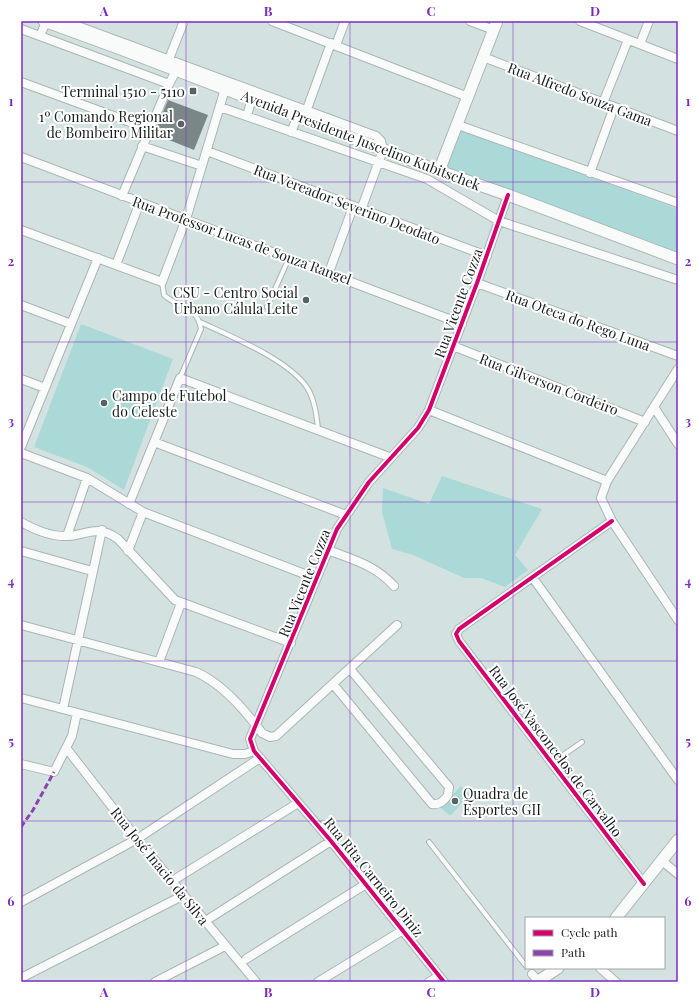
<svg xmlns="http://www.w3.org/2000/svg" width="699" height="1003" font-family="'Playfair Display',serif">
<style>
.green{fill:#aad9d8}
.building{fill:#7b8786}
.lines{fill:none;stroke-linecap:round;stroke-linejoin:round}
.lane-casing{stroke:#aab5b5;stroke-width:6}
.street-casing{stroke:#aab5b5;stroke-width:10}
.secondary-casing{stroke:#aab5b5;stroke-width:13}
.lane{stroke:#f8fbfa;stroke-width:4}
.street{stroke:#f8fbfa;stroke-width:8}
.secondary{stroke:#f8fbfa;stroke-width:11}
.quiet{stroke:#8e44ad;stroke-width:3;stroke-dasharray:6 3;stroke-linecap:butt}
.cycleway-casing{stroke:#fff;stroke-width:6}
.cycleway{stroke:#d6006c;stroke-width:4}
.grid{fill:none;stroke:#7b2cbf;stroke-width:1;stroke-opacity:0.55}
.poi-dot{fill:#576362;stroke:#fff;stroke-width:1.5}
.labels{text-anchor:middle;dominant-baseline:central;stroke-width:4;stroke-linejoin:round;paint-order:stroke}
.poi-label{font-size:14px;fill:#141e1d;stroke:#fff;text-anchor:end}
.street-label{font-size:14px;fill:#141e1d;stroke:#fff}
.neatline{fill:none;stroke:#7b2cbf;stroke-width:1.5}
.grid-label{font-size:13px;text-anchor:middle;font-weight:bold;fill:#7b2cbf}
</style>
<rect width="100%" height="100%" fill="#d3e2e1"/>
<path class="green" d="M459,129L678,209V254L446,167Z
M81,324L173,359L124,490L87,467L34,447Z
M442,476L542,509L515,555L528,570L505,587L481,578H464L413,555L392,549L382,512L383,488L429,504Z
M461,786L470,795L450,816L441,808Z"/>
<path class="building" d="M168,100L208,115L194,150L154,134Z"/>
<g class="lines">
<g class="lane-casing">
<path id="lane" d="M162,282L164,295C179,309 197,305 201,329L180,378
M267,307L289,258
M200,322C230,336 290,360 308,389C315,401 317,417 318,430
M552,763L582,742
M429,842L526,966"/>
</g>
<g class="street-casing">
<path id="street" d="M64,21L376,136L381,141L383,150L361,210
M272,21L468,97
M470,21L494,30
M580,21L678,59
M21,29L169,84L176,71
M40,36L46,22
M640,44L649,21
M336,45L345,21
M483,57L678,131
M167,64L184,21
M21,82L149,129
M603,103L628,40
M220,107L427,179L499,221L678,280
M307,109L331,43
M247,116L253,94
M458,125L678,203
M291,132L298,116
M142,146L202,166
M207,151L487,256
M21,157L462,324
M590,173L614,107
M122,196L169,84
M21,230L162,282L186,219L225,89
M116,265L140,202
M329,272L353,207
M477,283L678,356
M21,305L71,324
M453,346L645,422
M678,369L607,481L601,498L612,521L678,620
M21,379L45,388
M654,407L678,444
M429,410L607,481
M154,442L346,515
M21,447L98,258
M21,453L87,478L143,512L315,578
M129,504L180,378L389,457
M612,521L459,629L456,634L459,641L644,884
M21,522C35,530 52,537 68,536C90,534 97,524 118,539L175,600L291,643
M67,536L87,478
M328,550C354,560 375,565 394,586
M21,551L92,571
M128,551L143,512
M533,578L678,780
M21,625L196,672C223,684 245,710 262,733L270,737L276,736L397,625
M159,662L181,603
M333,684L432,804C440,805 444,801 448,795L449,787L350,669
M21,698L233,754H245L254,751
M63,709L102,530
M67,749L137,839L256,982
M21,764L54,772L72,736L77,713
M662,861L678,874
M177,878L298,803
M21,902L137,839L260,758
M210,918L331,841
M246,959L366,884
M600,968L616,982
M532,974L538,981
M21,978L184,895
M155,982L225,946
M318,982L403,930
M429,982L439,976
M444,982L331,841L254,751L250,739L337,529L369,482L418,428L429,410L477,283L508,195"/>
</g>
<g class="secondary-casing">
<path id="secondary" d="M44,21L118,48L439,171L508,195L678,259
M439,171L497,21
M616,918L678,840
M537,982L558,968"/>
</g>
<use href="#lane" class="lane"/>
<use href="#street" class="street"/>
<use href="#secondary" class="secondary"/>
<path class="quiet" d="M21,827L33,810L54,772"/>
<g class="cycleway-casing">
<path id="cycleway" d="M612,521L459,629L456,634L459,641L644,884
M444,982L331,841L254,751L250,739L337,529L369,482L418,428L429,410L477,283L508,195"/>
</g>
<use href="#cycleway" class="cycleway"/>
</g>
<path class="grid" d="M186,21V982M350,21V982M513,21V982M21,182H678M21,342H678M21,502H678M21,661H678M21,821H678"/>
<g class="poi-dot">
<rect x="189" y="87" width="8" height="8" rx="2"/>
<circle cx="181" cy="124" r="4"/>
<circle cx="306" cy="300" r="4"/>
<circle cx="104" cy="403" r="4"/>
<circle cx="455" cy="801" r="4"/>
</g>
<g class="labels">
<g class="poi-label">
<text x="185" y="91">Terminal 1510 - 5110</text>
<text x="173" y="116">1º Comando Regional<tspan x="173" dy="16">de Bombeiro Militar</tspan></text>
<text x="298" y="292">CSU - Centro Social<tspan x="298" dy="16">Urbano Cálula Leite</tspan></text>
<text x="112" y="395" text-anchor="start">Campo de Futebol<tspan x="112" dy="16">do Celeste</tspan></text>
<text x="463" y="793" text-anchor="start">Quadra de<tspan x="463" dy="16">Esportes GII</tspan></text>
</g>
<g class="street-label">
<text transform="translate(580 94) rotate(21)">Rua Alfredo Souza Gama</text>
<text transform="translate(361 140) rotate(21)">Avenida Presidente Juscelino Kubitschek</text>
<text transform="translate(347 204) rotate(21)">Rua Vereador Severino Deodato</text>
<text transform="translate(242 240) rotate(20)">Rua Professor Lucas de Souza Rangel</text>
<text transform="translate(458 303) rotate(-70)">Rua Vicente Cozza</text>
<text transform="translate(578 320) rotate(20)">Rua Oteca do Rego Luna</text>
<text transform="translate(549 384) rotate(21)">Rua Gilverson Cordeiro</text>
<text transform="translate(304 583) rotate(-68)">Rua Vicente Cozza</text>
<text transform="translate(556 751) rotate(53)">Rua José Vasconcelos de Carvalho</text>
<text transform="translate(160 866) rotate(51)">Rua José Inacio da Silva</text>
<text transform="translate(374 877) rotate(51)">Rua Rita Carneiro Diniz</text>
</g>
</g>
<rect width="699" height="1003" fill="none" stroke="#ffffff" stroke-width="44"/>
<rect x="525" y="917" width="140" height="52" fill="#ffffff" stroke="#a1a5a5"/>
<rect x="533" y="930" width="20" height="6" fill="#d6006c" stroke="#a1a5a5"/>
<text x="561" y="937" font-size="12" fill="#141e1d">Cycle path</text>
<rect x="533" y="950" width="20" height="6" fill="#8e44ad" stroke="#a1a5a5"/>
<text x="561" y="957" font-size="12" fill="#141e1d">Path</text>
<rect x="22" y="22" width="655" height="959" class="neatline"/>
<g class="grid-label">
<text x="104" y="16">A</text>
<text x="268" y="16">B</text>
<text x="431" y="16">C</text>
<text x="595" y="16">D</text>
<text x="11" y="106">1</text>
<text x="688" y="106">1</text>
<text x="11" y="266">2</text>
<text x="688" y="266">2</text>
<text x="11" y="426">3</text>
<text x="688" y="426">3</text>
<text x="11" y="586">4</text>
<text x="688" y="586">4</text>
<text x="11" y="746">5</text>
<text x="688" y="746">5</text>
<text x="11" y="906">6</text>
<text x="688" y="906">6</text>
<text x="104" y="997">A</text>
<text x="268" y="997">B</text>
<text x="431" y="997">C</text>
<text x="595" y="997">D</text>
</g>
</svg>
